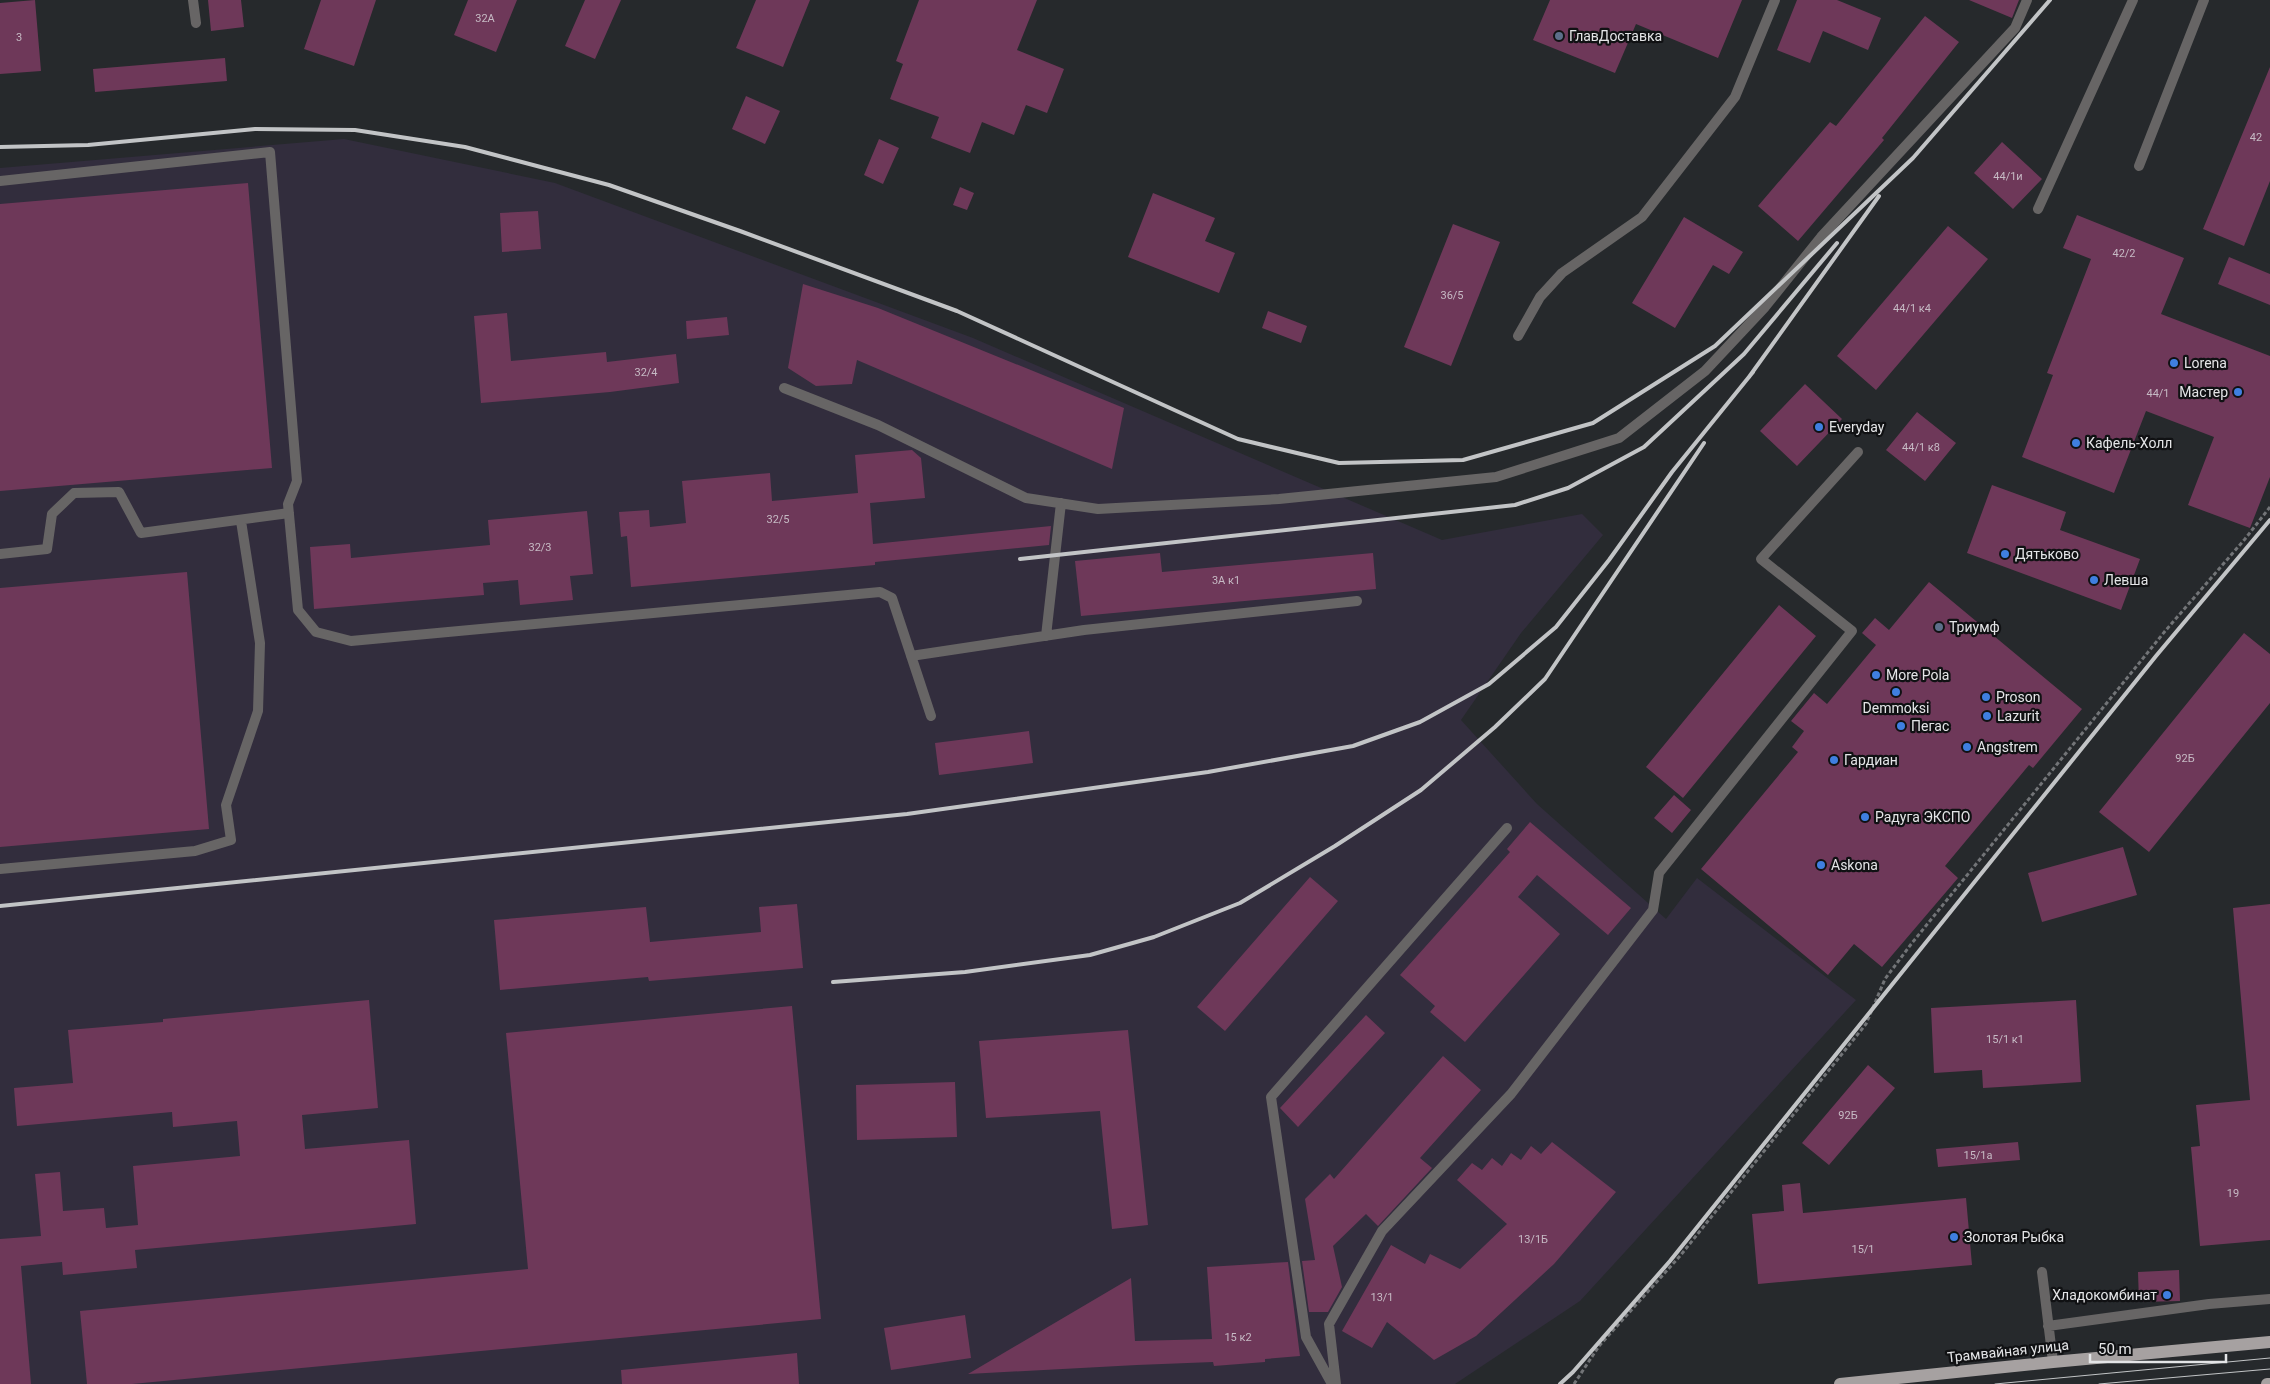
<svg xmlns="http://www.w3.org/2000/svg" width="2270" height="1384" font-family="Roboto,sans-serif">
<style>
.industrial{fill:#322d3d}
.building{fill:#6e3859}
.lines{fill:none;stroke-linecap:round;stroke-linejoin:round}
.path{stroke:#727477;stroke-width:3;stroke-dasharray:4 2.5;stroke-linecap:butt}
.service{stroke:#676565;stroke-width:10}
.primary{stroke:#a6a1a1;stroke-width:12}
.tram{stroke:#c2c4c6;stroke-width:1}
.rail{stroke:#c2c4c6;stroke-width:4}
.service-dot{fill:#5c6f8a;stroke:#101113;stroke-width:2}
.shop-dot{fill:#3f7fe0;stroke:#101113;stroke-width:2}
.labels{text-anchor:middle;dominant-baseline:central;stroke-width:4.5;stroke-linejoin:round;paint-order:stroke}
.number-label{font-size:11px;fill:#c6bac4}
.poi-label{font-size:14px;fill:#e4e5e7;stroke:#101113;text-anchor:start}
.street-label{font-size:14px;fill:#e4e5e7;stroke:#101113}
</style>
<rect width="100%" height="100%" fill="#26292c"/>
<path class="industrial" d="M344,139L555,183L973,338L1442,540L1582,514L1603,535L1521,633L1461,720L1537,804L1666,919L1697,878L1856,1000L1580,1301L1455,1384H0V168Z"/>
<path class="building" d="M35,0L41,71L0,74V3Z
M208,0H241L244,27L211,31Z
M321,0H376L354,66L304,49Z
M468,0H517L496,52L454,35Z
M585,0H621L595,59L565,46Z
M756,0H810L783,67L736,48Z
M919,0H1037L1017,50L1064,69L1047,113L1026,105L1014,135L982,122L970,153L931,138L939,117L890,99L903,64L896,61Z
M1550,0H1742L1718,58L1636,24L1615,73L1533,40Z
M1797,0H1837L1881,18L1868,50L1823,31L1810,63L1777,50Z
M1969,0H2019L2012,18Z
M1925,16L1959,42L1882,138L1884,140L1798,241L1758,206L1830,122L1836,126Z
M225,58L227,81L95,92L93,69Z
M2270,67V181L2244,246L2203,229Z
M746,96L780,111L765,144L732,129Z
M879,139L899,148L883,184L864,175Z
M2002,142L2042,179L2013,209L1974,173Z
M248,183L272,468L0,491V204Z
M960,187L974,193L967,210L953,205Z
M1153,193L1215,218L1205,241L1235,253L1219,293L1128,257Z
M538,211L541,249L502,252L500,213Z
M2077,215L2184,258L2161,314L2270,356V477L2250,528L2188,505L2214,437L2146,411L2114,493L2022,457L2053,375L2047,373L2091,259L2063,248Z
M1684,217L1743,252L1729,274L1713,265L1675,328L1632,303Z
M1453,224L1500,242L1451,366L1404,347Z
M1948,226L1988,259L1876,390L1837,356Z
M2229,257L2270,274V305L2218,284Z
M803,284L878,308L1124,408L1112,469L857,360L852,384L816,386L788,368Z
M1268,311L1307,326L1301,343L1262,328Z
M507,313L511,361L606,352L607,362L676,354L679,383L610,392L481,403L474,316Z
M727,317L729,335L687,339L686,321Z
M1805,384L1842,419L1797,466L1760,431Z
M1917,412L1956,443L1925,481L1886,450Z
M912,450L921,458L925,498L870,503L873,544L1051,526L1049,545L875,562V565L631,587L627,536L621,537L619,512L649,510L650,527L686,523L682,481L770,473L772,501L858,493L855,455Z
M1992,485L2066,512L2060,530L2140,559L2121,610L1967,553Z
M587,511L593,574L570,576L573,600L520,605L518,580L483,583L484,595L314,609L310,547L350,544L351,558L490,545L488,520Z
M1160,553L1162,572L1373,553L1376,589L1081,616L1075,561Z
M187,572L209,829L0,847V588Z
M1929,582L2082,709L2033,768L2029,765L1945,866L1958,878L1882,967L1854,944L1828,975L1701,869L1798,752L1792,747L1804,731L1791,721L1814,693L1827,704L1876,645L1862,633L1875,618L1889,630Z
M1779,605L1816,636L1683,798L1646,767Z
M2244,633L2270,654V703L2149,852L2099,812Z
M1029,731L1033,763L939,775L935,743Z
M1674,795L1691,810L1672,833L1654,818Z
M1530,822L1631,908L1608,935L1537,875L1518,897L1560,934L1465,1042L1430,1012L1435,1006L1400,975L1510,852L1507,849Z
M2123,847L2137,895L2042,922L2028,873Z
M1310,877L1338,901L1225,1031L1197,1007Z
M797,904L803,968L649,981L648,977L500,990L494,920L646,907L650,942L761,932L759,907Z
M2270,904V1240L2200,1246L2191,1147L2200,1146L2196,1105L2250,1100L2233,908Z
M369,1000L378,1108L302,1115L305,1149L409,1140L416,1224L135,1250L137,1268L63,1275L62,1262L21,1266L31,1384H0V1239L41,1236L35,1174L60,1172L63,1211L104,1208L106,1228L138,1225L133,1166L240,1156L237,1121L173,1127L172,1112L17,1126L14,1088L73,1083L68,1030L163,1022V1019Z
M2076,1000L2081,1082L1983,1088L1982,1070L1934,1073L1931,1008Z
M792,1006L821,1319L132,1384H87L80,1311L528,1269L506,1033Z
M1366,1015L1385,1033L1298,1127L1280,1108Z
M1128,1030L1148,1225L1112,1229L1100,1111L986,1118L979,1041Z
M1443,1056L1481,1090L1420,1158L1432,1168L1378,1226L1366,1214L1333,1246L1342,1287L1328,1312H1309L1302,1261L1315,1260L1305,1199L1330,1174L1334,1179Z
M1868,1065L1895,1088L1829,1165L1802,1143Z
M955,1082L957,1137L857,1140L856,1085Z
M1552,1142L1616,1192L1554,1264L1476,1336L1434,1360L1387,1322L1372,1348L1342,1331L1391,1245L1425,1264L1430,1254L1460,1269L1507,1224L1457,1180L1472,1163L1482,1170L1492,1158L1502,1166L1511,1153L1521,1160L1531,1146L1541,1154Z
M2018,1142L2020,1160L1938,1167L1936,1149Z
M1800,1183L1803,1213L1966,1198L1972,1265L1758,1284L1752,1214L1784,1211L1782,1185Z
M1288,1262L1300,1356L1265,1359V1362L1214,1366L1213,1362L1137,1365L968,1374L1131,1278L1135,1341L1212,1339L1207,1267Z
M2179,1270L2180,1301L2139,1302L2138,1272Z
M965,1315L971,1358L891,1370L884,1328Z
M797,1353L799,1384H622L621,1370Z"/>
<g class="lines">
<path class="path" d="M1574,1384L1599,1346L1680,1256L1866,1024L1885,979L1912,943L2166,630L2245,539L2270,507"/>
<path class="service" d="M193,0L196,23
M2139,166L2204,0
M0,181L270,152L297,481L288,504L298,610L316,632L351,641L880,592L892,598L931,716
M2038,209L2133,0
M1518,336L1540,297L1562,273L1642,217L1735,97L1775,0
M784,388L878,425L1026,498L1098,509L1279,499L1496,477L1619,438L1705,371L1765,307L1821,237L2015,28L2027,0
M0,554L47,549L52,514L74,493L119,492L141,533L289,513
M1046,636L1061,503
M911,656L1084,630L1357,601
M0,869L195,851L231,840L226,805L258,711L260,643L241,521
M2042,1272L2053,1362
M2048,1326L2209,1304L2270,1299
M1332,1384L1306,1337L1271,1097L1507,828
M1336,1384L1329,1324L1382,1231L1511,1094L1653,910L1659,873L1852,631L1761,559L1858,452"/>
<path class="primary" d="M1840,1384L2053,1362L2270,1342
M2267,1384H2270"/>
<path class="tram" d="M1995,1384L2270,1358
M2099,1384L2270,1369"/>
<path class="rail" d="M0,147L88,145L255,129L355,130L465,147L609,185L740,231L957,311L1238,439L1339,463L1463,460L1593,423L1715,346L1913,158L2050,0
M1749,377L1879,196
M1020,559L1515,505L1568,488L1644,447L1744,354L1837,243
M0,906L907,814L1208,772L1353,746L1420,722L1489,684L1556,627L1609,560L1672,472L1753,372
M833,982L965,972L1090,955L1154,937L1240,903L1335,846L1421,790L1495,727L1545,679L1704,443
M1560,1384L1573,1372L1670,1261L2156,656L2270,520"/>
</g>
<g class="service-dot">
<circle cx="1559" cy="36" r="5"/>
<circle cx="1939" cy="627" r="5"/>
</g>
<g class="shop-dot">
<circle cx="2174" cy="363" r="5"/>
<circle cx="2238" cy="392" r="5"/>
<circle cx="1819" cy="427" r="5"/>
<circle cx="2076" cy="443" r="5"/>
<circle cx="2005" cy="554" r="5"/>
<circle cx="2094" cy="580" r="5"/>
<circle cx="1876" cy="675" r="5"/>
<circle cx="1896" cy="692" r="5"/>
<circle cx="1986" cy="697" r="5"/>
<circle cx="1987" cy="716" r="5"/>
<circle cx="1901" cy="726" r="5"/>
<circle cx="1967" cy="747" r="5"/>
<circle cx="1834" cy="760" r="5"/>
<circle cx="1865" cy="817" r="5"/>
<circle cx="1821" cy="865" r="5"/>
<circle cx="1954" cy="1237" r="5"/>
<circle cx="2167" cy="1295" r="5"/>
</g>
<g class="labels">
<g class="number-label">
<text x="485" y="18">32А</text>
<text x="19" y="37">3</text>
<text x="2256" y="137">42</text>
<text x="2008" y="176">44/1и</text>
<text x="2124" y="253">42/2</text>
<text x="1452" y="295">36/5</text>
<text x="1912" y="308">44/1 к4</text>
<text x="646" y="372">32/4</text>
<text x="2158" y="393">44/1</text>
<text x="1921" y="447">44/1 к8</text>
<text x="778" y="519">32/5</text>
<text x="540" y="547">32/3</text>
<text x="1226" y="580">3А к1</text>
<text x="2185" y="758">92Б</text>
<text x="2005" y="1039">15/1 к1</text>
<text x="1848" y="1115">92Б</text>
<text x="1978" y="1155">15/1а</text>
<text x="2233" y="1193">19</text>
<text x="1533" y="1239">13/1Б</text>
<text x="1863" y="1249">15/1</text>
<text x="1382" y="1297">13/1</text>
<text x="1238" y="1337">15 к2</text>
</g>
<g class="poi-label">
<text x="1569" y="36">ГлавДоставка</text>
<text x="2184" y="363">Lorena</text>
<text x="2228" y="392" text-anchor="end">Мастер</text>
<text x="1829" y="427">Everyday</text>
<text x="2086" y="443">Кафель-Холл</text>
<text x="2015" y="554">Дятьково</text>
<text x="2104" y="580">Левша</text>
<text x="1949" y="627">Триумф</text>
<text x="1886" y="675">More Pola</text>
<text x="1996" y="697">Proson</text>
<text x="1896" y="708" text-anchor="middle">Demmoksi</text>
<text x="1997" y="716">Lazurit</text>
<text x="1911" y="726">Пегас</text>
<text x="1977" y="747">Angstrem</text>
<text x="1844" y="760">Гардиан</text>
<text x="1875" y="817">Радуга ЭКСПО</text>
<text x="1831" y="865">Askona</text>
<text x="1964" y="1237">Золотая Рыбка</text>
<text x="2157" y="1295" text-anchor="end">Хладокомбинат</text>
</g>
<g class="street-label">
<text transform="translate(2008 1351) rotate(-6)">Трамвайная улица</text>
</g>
</g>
<path d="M2090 1354v8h136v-8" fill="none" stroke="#e4e5e7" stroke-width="2.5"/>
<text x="2098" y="1354" font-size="15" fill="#e4e5e7" stroke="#101113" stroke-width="4" paint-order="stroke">50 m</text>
</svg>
